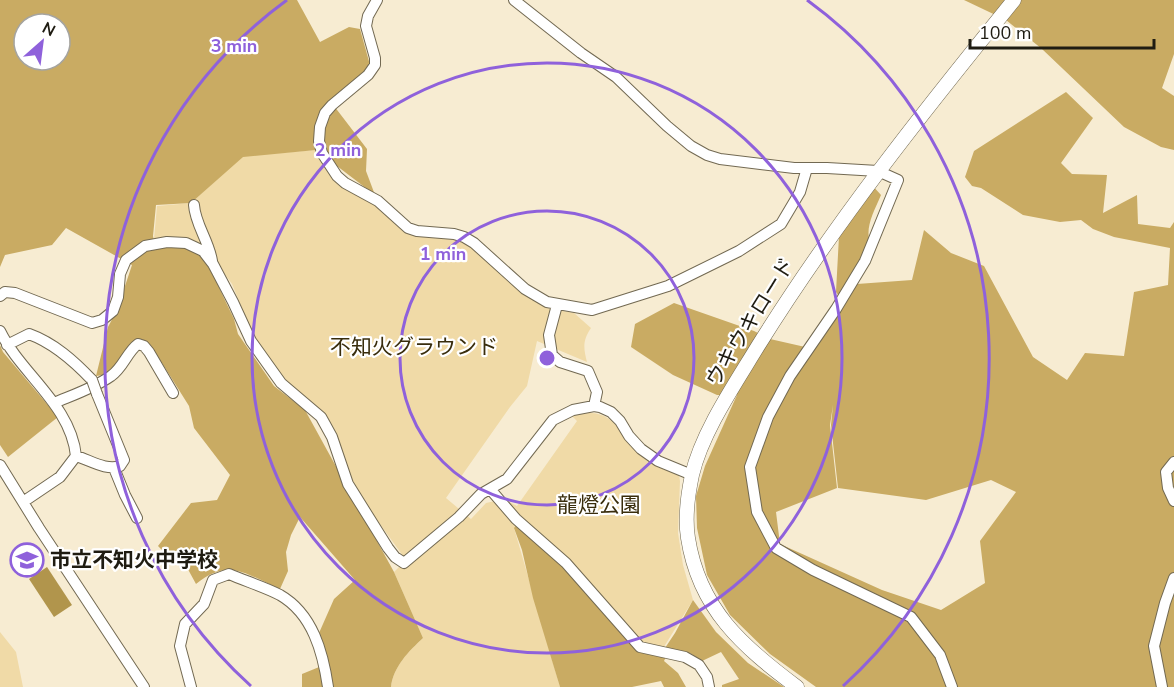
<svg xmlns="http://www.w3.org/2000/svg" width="1174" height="687" font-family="'Nunito Sans','Noto Sans JP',sans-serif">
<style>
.green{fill:#f0daa7}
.forest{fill:#c9ab63;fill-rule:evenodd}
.water{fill:#b1954c}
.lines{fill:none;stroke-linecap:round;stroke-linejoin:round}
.street-casing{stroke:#726952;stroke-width:12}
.secondary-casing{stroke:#726952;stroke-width:15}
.street{stroke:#fff;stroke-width:10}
.secondary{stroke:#fff;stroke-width:14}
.street-bridge-casing{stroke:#726952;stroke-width:12;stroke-linecap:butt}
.street-bridge{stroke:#fff;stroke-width:10}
.ring{fill:none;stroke:#8f61db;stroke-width:3}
.labels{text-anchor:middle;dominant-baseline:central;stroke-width:4.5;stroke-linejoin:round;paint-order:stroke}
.street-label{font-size:21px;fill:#1f1c12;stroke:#fff}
.park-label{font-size:21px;fill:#392d0c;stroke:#fff}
.poi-label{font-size:21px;font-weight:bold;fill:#1f1c12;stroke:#fff;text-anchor:start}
.centre{fill:#8f61db;stroke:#fff;stroke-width:3}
.ring-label{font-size:18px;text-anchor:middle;font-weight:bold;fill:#8f61db;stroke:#fff;stroke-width:4.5;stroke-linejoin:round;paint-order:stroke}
</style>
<rect width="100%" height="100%" fill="#f7ecd2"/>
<path class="green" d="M316,150L322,164L344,188L377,205L398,227L413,233L450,236L469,244L528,295L547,308L574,313L591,328C583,340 583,347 587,362L537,341L527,386L510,407L446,498L471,519L486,503L504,499L517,506L577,421L572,416C619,402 619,442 649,462C657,468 669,470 679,475L680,481L678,533L683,565L693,600L662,650L642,645L514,528L560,687H391C393,667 409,651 423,638L394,572L406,560L353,487L320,410L288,384L253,335L232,284L218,265L203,249L154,239L157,206L191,203L243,156Z
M0,632L16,652L23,687H0Z"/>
<path class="forest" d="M0,0H297L320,42L349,27L360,29L370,65L367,70L331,102L367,149L366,171L375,195L316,150L243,157L191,203L156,205L153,236L155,246H184L199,254L211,271L234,319L238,334L274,386L305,410L394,572L423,638C409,651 393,667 391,687H302V674L329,663L319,633L334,599L355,580L300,517L291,535L286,552L288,571L280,589C247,575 229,557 196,584L184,562L169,557L158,546L191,503L217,500L230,475L194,428L189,406L162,363L142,339L137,340C126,355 117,374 96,376L108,327L117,310L132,265L66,228L52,245L5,255L0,267ZM24,24H60V60H24Z
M964,0H1174V54L1162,88L1174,96V150L1161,147L1124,127L1042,49L1006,20Z
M1066,92L1093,118L1061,163L1072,174L1107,175L1103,213L1137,195L1138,224L1170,228L1174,222V687H816L770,654L730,615L707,575L697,528L696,496L705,466L737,395H717L673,375L631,347L635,324L674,303L754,331L770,339L814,349L845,305L836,292L839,236L872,185L881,195C872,216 862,232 874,253L857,284L912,280L924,230L951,253L984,266L1033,357L1067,380L1085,353L1124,356L1134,292L1168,285L1170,248L1114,237L1093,229L1081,220L1060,222L1023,215L981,188L972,186L965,177L974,151ZM833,405L831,425L838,488L926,500L991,480L1016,492L980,541L985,583L941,610L882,590L780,544L776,512L837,488L830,425Z
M0,345L3,352L58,417L8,457L0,445Z
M520,521L639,649L659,657L675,633L693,600L716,632L748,663L784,687H722V685L739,679L721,652L702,661L690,653L669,650L664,661L678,673L686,687H664L661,681L632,687H560L533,598L522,550L514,528Z"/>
<path class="water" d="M47,567L72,605L54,617L29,579Z"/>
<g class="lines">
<g class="street-casing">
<path id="street" d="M377,0L368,16L366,26L375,58V65L368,75L332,105L325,113L320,127L319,141L322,153L337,176L345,183L378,201L408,228L417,231L454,234L464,237L474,243L525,289L547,302L592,310L668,286L739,251L781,224L800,192L807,168
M514,0L581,53L616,77L667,126L691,146L707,155L720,159L794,168H827L878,171L898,180L865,261L836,309L790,376L768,417L750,467L757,512L776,548L813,570L911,617L940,655L952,687
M194,205C195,224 209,241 212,261
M0,296L5,292L15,293L92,323L102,320L113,311L118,297L120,274L126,260L145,246L167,242L186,243L203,251L213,264L233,302L251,341L281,383L321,417L332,437L348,484L388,548L395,557L404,563L459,517L481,494L507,479L553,420L573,410L594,406L600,407L611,412L620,421L629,436L641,449L658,461L692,475
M557,305L549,335L552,355L560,362L588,371L597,392L594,406
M0,331C21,374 71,405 76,456L60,477L23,502
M7,345L29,334C54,343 74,361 92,380
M54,403C73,395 94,388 111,376C123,368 127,352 138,344L144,346L149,352L173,393
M76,456C90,460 106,471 120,466L124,460L97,394
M1174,462L1166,472L1168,488L1174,501
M0,465L39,528L144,687
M114,468L125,495L137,518
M490,489L516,519L566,563L640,647L685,657L699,665L707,677L709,687
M191,687L180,646L185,624L204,604L213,580L229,574C245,581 265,587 280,595C313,614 323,653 328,687
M1162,687L1154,646L1165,603L1174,578"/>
</g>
<g class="secondary-casing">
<path id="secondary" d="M797,687C743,647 699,609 688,538C685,519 688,494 692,475C702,432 735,384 758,346C834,224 923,112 1014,0"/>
</g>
<use href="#street" class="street"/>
<use href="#secondary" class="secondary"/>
<g class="street-bridge-casing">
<path id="street-bridge" d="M92,380L97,394"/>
</g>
<use href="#street-bridge" class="street-bridge"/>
</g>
<g class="ring">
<circle cx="547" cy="358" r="147"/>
<circle cx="547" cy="358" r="295"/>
<path d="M251 686A442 442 0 0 1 287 0M807 0A442 442 0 0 1 843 686"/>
</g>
<defs>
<g id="school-ring" transform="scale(1.725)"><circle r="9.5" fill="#fff" stroke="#8f61db" stroke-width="1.5"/><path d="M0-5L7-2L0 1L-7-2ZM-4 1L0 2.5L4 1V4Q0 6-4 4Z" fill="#8f61db"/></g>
</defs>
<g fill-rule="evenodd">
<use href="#school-ring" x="27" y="560"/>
</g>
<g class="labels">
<g class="street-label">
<text transform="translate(750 322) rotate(-58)">ウキウキロード</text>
</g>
<g class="park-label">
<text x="414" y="347">不知火グラウンド</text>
<text x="599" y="505">龍燈公園</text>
</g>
<g class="poi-label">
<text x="50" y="560">市立不知火中学校</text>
</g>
</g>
<circle cx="547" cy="358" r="9" class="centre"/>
<g class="ring-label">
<text x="234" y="52">3 min</text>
<text x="338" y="156">2 min</text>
<text x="443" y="260">1 min</text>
</g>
<g transform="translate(42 42) rotate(28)"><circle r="28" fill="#ffffff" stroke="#a5a4a0" stroke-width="1.5"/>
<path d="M0-4.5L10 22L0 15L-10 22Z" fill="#8f61db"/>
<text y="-9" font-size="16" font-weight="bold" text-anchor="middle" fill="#1f1c12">N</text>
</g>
<path d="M970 39v9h184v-9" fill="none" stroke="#1f1c12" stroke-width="3"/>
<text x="979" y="39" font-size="18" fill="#1f1c12" stroke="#ffffff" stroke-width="4.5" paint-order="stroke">100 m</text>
</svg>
